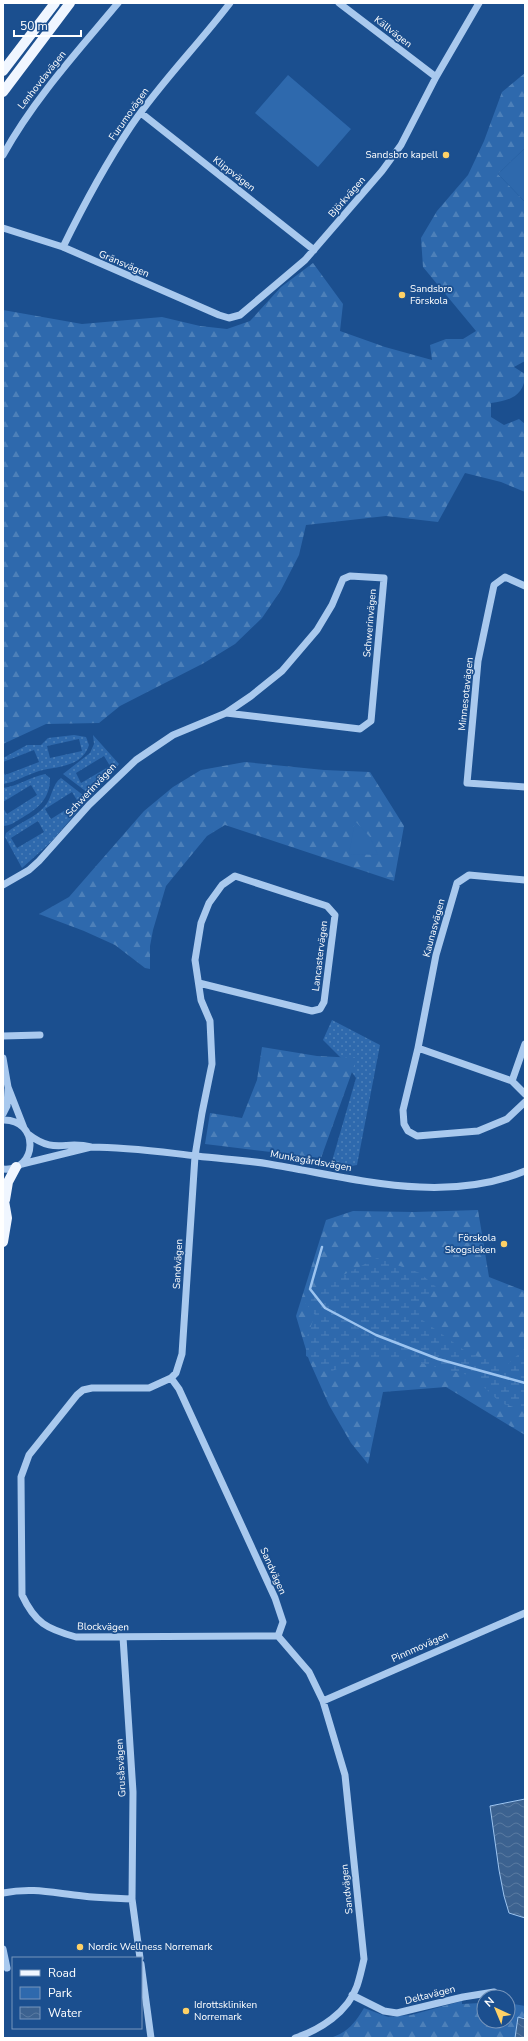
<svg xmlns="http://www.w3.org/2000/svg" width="528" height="2041" font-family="'Nunito Sans',sans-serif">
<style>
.grass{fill:url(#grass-dots);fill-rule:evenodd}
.forest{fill:url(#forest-firs)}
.wetland{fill:url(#wetland-marsh)}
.park{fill:#2e69ad}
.water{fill:url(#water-waves);stroke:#9cc4f0}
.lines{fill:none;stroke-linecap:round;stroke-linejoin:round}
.stream{stroke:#9cc4f0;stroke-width:2.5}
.minor{stroke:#a9c9ee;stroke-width:7}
.major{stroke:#f0f6ff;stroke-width:10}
.poi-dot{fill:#ffd166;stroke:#1b4f8f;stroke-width:1.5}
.labels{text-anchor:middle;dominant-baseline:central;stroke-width:3.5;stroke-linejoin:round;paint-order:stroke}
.street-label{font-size:10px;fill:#fff;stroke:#1b4f8f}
.poi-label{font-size:10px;fill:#fff;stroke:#1b4f8f;text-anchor:start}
</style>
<defs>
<pattern id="grass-dots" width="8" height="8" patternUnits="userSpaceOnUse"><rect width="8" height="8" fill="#2e69ad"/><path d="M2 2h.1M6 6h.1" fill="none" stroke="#4d80b9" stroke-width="1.8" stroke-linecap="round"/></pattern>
<pattern id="forest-firs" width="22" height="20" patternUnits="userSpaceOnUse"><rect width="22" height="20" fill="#2e69ad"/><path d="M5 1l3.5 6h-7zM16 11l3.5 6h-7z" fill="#4d80b9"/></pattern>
<pattern id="wetland-marsh" width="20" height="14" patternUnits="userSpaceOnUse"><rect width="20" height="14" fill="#2e69ad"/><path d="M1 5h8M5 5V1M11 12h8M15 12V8" fill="none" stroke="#4d80b9"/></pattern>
<pattern id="water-waves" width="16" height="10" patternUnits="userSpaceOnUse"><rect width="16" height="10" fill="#3c6290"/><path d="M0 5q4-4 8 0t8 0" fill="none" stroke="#597aa1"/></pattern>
</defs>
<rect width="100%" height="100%" fill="#1b4f8f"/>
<path class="grass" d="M74,735L86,737L89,745C82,768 56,766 39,771C26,775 16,782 3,784V771L5,775L39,762L34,750L3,762V758L27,745H41L48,738ZM79,739L82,751L50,758L47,746Z
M93,735L119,764L92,796L63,774L90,753L94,744ZM104,756L110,766L81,783L76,773Z
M45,774L50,778C50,800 37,809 20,819C15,822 10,826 3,826V808L7,814L37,795L31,785L3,802V788C18,786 30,777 45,774Z
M61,778L88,799L51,842L22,868L5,837L6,833C18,823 35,818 45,806C52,798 52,784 61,778ZM72,792L78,802L51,819L45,809ZM38,821L44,832L17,848L11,838Z
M332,1020L380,1045L357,1165L336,1169L330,1168L356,1078L343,1060L323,1040Z"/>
<path class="forest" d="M525,73V148L498,174L525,202V361L514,367L525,374C525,396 509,401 491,403V417L504,425L519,419L525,424V492L501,482L465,473L438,522L386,516L306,525L299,555L281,590L262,618L235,644L204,663L120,706L99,723L46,724L3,744V310L82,324L162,317L200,326L227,329L250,321L281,287L313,263L343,304L340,331L385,347L432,360L430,345L446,339H463L476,331L423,267L421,238L437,211L468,175L484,141L502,92Z
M245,762L324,770L370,772L404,826L394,881L225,825L207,836L166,886L153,930L150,946V969L145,968L115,945L84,931L39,914L69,897L144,811L173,787L201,770Z
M262,1047L317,1056L357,1058L321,1158L205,1144L210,1113L242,1118L257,1080Z
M478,1210L489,1277L525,1291V1435L446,1387L383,1392L368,1464L351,1443L329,1405L309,1360L296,1316L326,1220L353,1211L414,1212Z
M484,2000V2021H508V2003L525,2006V2038H330C347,2033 355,2023 364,2008L388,2017L411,2015L462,2001V2004L480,2003Z"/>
<path class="wetland" d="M377,1258L420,1273L436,1287L417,1307L421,1319L468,1353L506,1366L525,1348V1411L501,1403L472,1376L404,1359L368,1357L332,1371L306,1356V1339L315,1315L303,1300L323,1285Z"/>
<path class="park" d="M288,75L351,129L318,167L255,113Z
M525,148V202L498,174Z
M355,821L370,837L378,855L349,854Z"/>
<path class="water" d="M525,1799V1918L509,1913L504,1896L499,1870L490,1806Z
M518,2017L525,2019V2038H515Z"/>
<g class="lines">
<path class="stream" d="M322,1247L310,1289L325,1308L376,1335L438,1359L525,1383"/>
<path class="minor" d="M339,3L436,77
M141,113L314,250
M3,155C34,99 77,52 118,3
M3,228L63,247L219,315L229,318L240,315L305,260L382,171L401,145L436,77L479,3
M63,247C83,206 105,165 131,126C161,82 198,45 230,3
M525,586L505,577L494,585L478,661L467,783L525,787
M525,880L469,875L457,883L436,955L418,1048L512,1081L525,1094
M3,885L29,870L39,861L89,805L136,760L173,735L226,713L251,696L282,671L317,630L332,605L343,579L350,576L384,578L371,721L360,729L226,713
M199,983L312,1011L320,1009L324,1002L335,915L327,906L235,876L222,885L209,903L201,923L195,960L201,1000L210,1021L212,1064L202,1113L195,1156L182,1354L176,1373L171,1378L179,1389L275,1598L283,1622L278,1636L309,1672L323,1701L345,1775L364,1959C362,1968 360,1977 357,1986C348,2012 320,2030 295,2038
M3,1036L40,1035
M418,1048L403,1110L404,1124L408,1131L417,1136L478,1131L507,1119L525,1102
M3,1058L8,1087L24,1128
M512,1081L525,1044
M3,1114L7,1106L8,1089
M3,1120C40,1119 38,1172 3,1169
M28,1134C55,1155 65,1140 91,1147C127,1147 161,1152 197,1156C221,1159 245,1160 269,1164C354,1178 442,1205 525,1171
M22,1164L91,1147
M171,1378L149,1388H92L83,1390L77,1395L29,1455L21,1477L22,1595C35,1623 47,1629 76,1637L278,1636
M123,1637L133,1792L132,1899L140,1958
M323,1701L525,1613
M3,1893C33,1887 53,1893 83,1896C99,1898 116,1898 132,1899
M3,1949L7,1968
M141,1964L151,2038
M352,1995L384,2011L397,2013L463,1997L494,1992"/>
<path class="major" d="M3,71L55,3
M3,92L70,3
M3,1195L7,1218L3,1242
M5,1200L8,1182L16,1167"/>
</g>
<g class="poi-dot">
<circle cx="446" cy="155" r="4"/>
<circle cx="402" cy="295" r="4"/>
<circle cx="504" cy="1244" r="4"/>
<circle cx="80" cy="1947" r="4"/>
<circle cx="186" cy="2011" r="4"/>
</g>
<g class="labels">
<g class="street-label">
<text transform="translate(393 32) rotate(38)">Källvägen</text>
<text transform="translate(42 80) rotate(-52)">Lenhovdavägen</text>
<text transform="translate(129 114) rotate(-55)">Furumovägen</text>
<text transform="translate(234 174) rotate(38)">Klippvägen</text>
<text transform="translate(347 197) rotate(-49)">Björkvägen</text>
<text transform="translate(124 264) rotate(23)">Gränsvägen</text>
<text transform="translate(370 623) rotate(-85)">Schwerinvägen</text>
<text transform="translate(466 694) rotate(-84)">Minnesotavägen</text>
<text transform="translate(91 790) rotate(-47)">Schwerinvägen</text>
<text transform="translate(434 928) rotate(-75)">Kaunasvägen</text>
<text transform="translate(320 956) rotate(-83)">Lancastervägen</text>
<text transform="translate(311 1161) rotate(10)">Munkagårdsvägen</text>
<text transform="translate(178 1264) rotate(-87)">Sandvägen</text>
<text transform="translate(273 1571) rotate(66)">Sandvägen</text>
<text transform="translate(103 1627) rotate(1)">Blockvägen</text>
<text transform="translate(420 1647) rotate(-24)">Pinnmovägen</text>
<text transform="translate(121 1768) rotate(-93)">Grusåsvägen</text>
<text transform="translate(347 1889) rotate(-96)">Sandvägen</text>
<text transform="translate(430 1995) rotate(-14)">Deltavägen</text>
</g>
<g class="poi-label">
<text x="438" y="155" text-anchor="end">Sandsbro kapell</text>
<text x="410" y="289">Sandsbro<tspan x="410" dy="12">Förskola</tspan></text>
<text x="496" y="1238" text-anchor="end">Förskola<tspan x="496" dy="12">Skogsleken</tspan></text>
<text x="88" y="1947">Nordic Wellness Norremark</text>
<text x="194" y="2005">Idrottskliniken<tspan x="194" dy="12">Norremark</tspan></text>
</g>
</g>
<rect width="528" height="2041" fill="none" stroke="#ffffff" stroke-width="8"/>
<rect x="12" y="1957" width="130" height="72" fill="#1b4f8f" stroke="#7695bc"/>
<rect x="20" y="1970" width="20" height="6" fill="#f0f6ff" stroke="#7695bc"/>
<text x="48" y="1977" font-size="12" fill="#ffffff">Road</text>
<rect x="20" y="1987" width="20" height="12" fill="#2e69ad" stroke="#7695bc"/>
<text x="48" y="1997" font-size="12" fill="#ffffff">Park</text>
<rect x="20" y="2007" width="20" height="12" fill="url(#water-waves)" stroke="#7695bc"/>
<text x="48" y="2017" font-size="12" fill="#ffffff">Water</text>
<g transform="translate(496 2009) rotate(316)"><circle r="19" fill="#1b4f8f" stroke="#7695bc"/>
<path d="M0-3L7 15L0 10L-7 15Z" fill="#ffd166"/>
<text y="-6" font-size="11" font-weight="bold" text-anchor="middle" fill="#ffffff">N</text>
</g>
<path d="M14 30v6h67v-6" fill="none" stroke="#ffffff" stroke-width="2"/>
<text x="20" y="30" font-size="12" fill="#ffffff" stroke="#1b4f8f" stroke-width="3" paint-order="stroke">50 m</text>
</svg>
